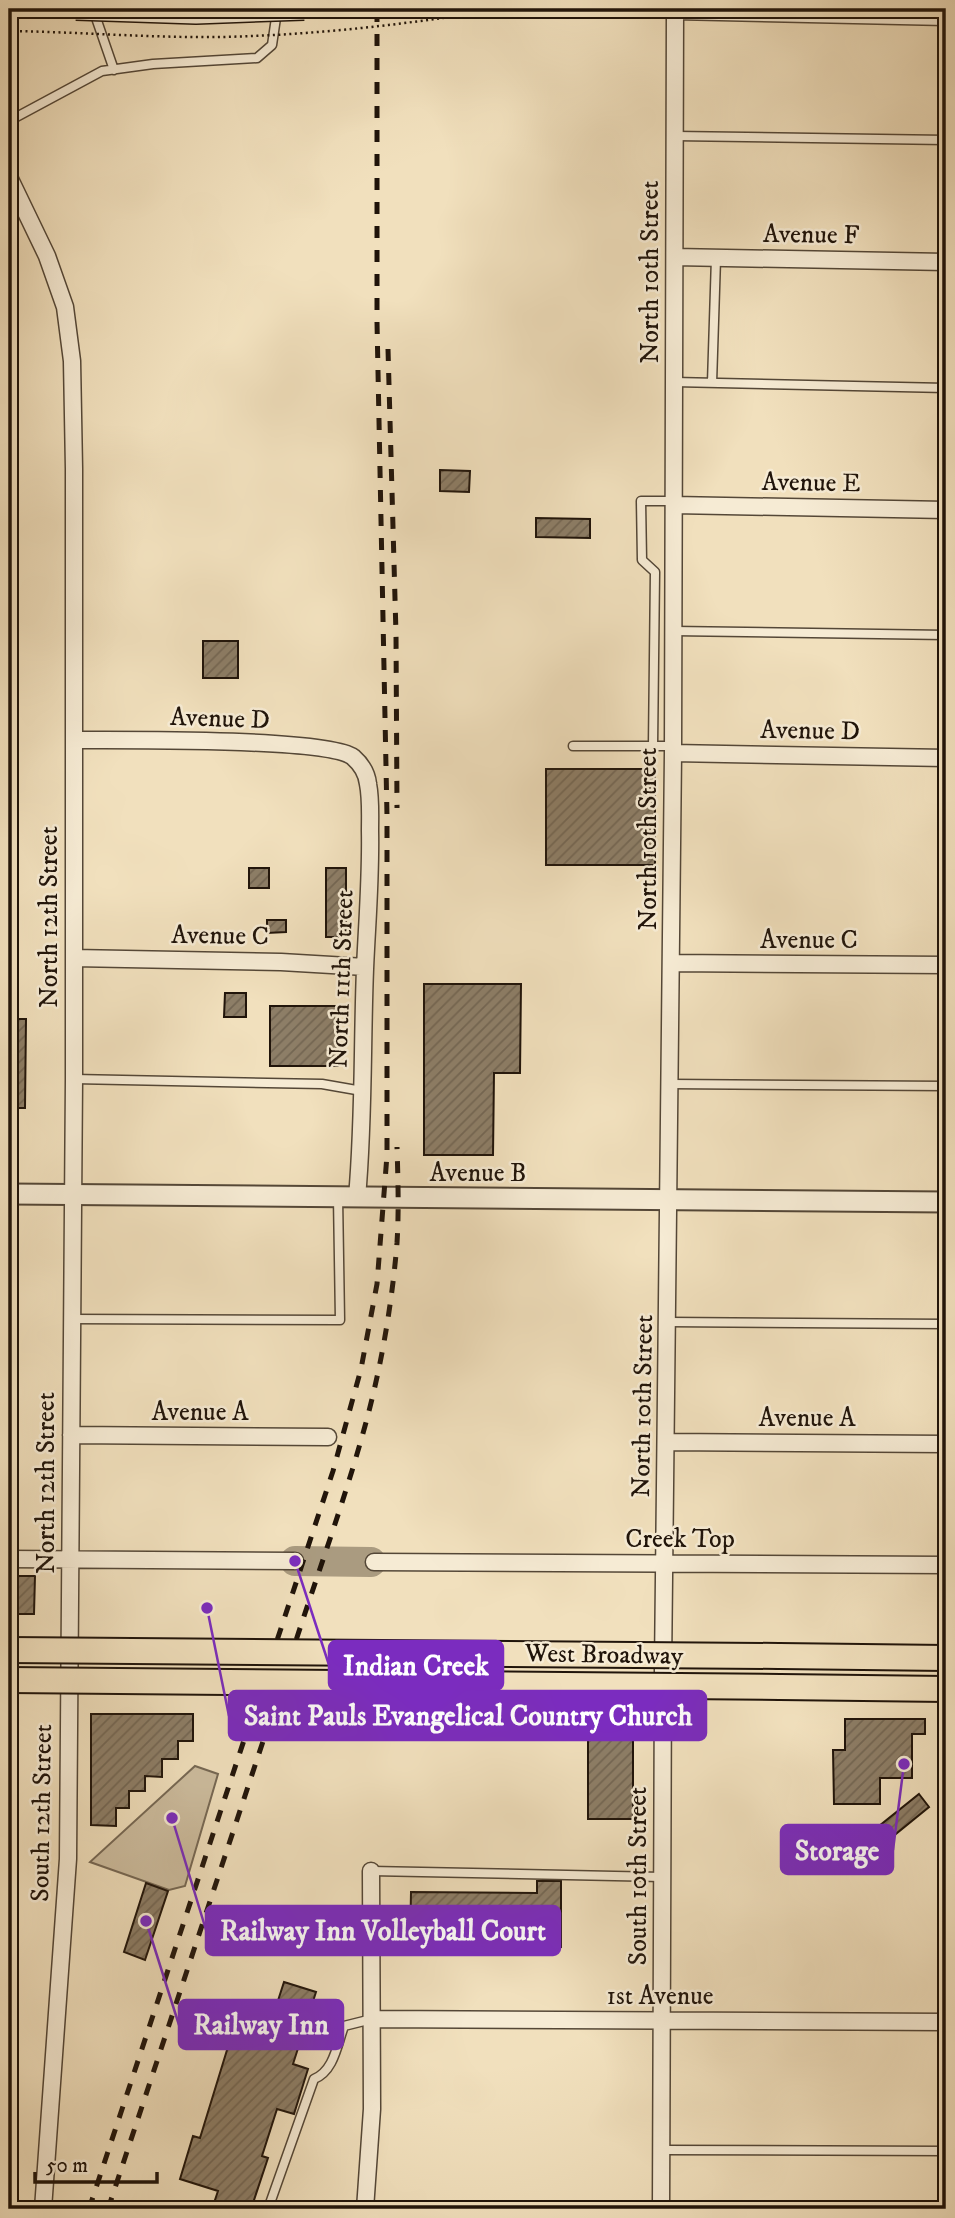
<svg xmlns="http://www.w3.org/2000/svg" width="955" height="2218" font-family="'IM FELL DW Pica',serif">
<style>
.park{fill:#cdbd9f;stroke:#766854;stroke-width:2}
.lines{fill:none;stroke-linecap:round;stroke-linejoin:round}
.river{stroke:#aa9b80;stroke-width:30}
.building{fill:url(#building-hatch);stroke:#20140a;stroke-width:2}
.service-casing{stroke:#544737;stroke-width:11}
.minor-casing{stroke:#544737;stroke-width:19}
.tertiary-casing{stroke:#544737;stroke-width:23}
.primary-casing{stroke:#20140a;stroke-width:28}
.service{stroke:#f6ebd4;stroke-width:8}
.minor{stroke:#f6ebd4;stroke-width:16}
.tertiary{stroke:#f6ebd4;stroke-width:19}
.primary{stroke:#f1e0bd;stroke-width:24}
.rail{stroke:#20140a;stroke-width:5;stroke-dasharray:12 12;stroke-linecap:butt}
.secondary-bridge-casing{stroke:#20140a;stroke-width:24;stroke-linecap:butt}
.primary-bridge-casing{stroke:#20140a;stroke-width:28;stroke-linecap:butt}
.path-bridge{stroke:#20140a;stroke-width:2.5;stroke-dasharray:2 3.5;stroke-linecap:butt}
.secondary-bridge{stroke:#f6ebd4;stroke-width:21}
.primary-bridge{stroke:#f1e0bd;stroke-width:24}
.labels{text-anchor:middle;dominant-baseline:central;stroke-width:5;stroke-linejoin:round;paint-order:stroke}
.street-label{font-size:26px;fill:#20140a;stroke:#f6ebd4}
.leader{fill:none;stroke:#7b2cbf;stroke-width:2.5}
.callout-dot{fill:#7b2cbf;stroke:#f6ebd4;stroke-width:2.5}
.callout{fill:#7b2cbf;stroke:#7b2cbf;stroke-width:2.5}
.callout-label{font-size:28px;text-anchor:middle;font-weight:bold;fill:#fff}
</style>
<defs>
<pattern id="building-hatch" width="6" height="6" patternUnits="userSpaceOnUse" patternTransform="scale(1.75)"><rect width="6" height="6" fill="#8d7e67"/><path d="M-1 1l2-2M0 6l6-6M5 7l2-2" fill="none" stroke="#736653"/></pattern>
</defs>
<rect width="100%" height="100%" fill="#f1e0bd"/>
<filter id="stains"><feTurbulence type="fractalNoise" baseFrequency=".00286" numOctaves="4"/><feColorMatrix values="0 0 0 0 .2 0 0 0 0 .09 0 0 0 0 .02 0 0 0 .5 -.17"/></filter>
<radialGradient id="worn" r=".72"><stop offset=".6" stop-color="#630" stop-opacity="0"/><stop offset="1" stop-color="#630" stop-opacity=".3"/></radialGradient>
<path class="park" d="M195,1766L218,1774L185,1886L169,1890L90,1862Z"/>
<g class="lines">
<path class="river" d="M295,1561L371,1562"/>
</g>
<path class="building" d="M440,470L470,471L469,492L440,491Z
M536,518L590,519V538L536,537Z
M203,641H238V678H203Z
M546,769H655V865H546Z
M249,868H269V888H249Z
M326,868H346V937H326Z
M267,920H286V932L267,933Z
M424,984H521L520,1073H494L493,1155H424Z
M225,993H246V1017H224Z
M270,1006H339L338,1066H270Z
M9,1019H26L25,1108H9Z
M9,1576H35L34,1614H9Z
M91,1714H193V1741H178V1759H162V1777L145,1776V1791H129V1808H116V1826L91,1825Z
M845,1719H925V1734H912V1778H880V1804H834L833,1750H845Z
M588,1720H633V1819H588Z
M919,1794L929,1807L849,1872L838,1859Z
M537,1881H561V1947L410,1945L411,1892L537,1893Z
M146,1883L168,1891L145,1960L124,1952Z
M284,1982L316,1992L293,2064L308,2069L294,2114L277,2109L262,2156L268,2158L251,2209H212L218,2191L180,2179L193,2136L200,2138L231,2037L263,2047Z"/>
<g class="lines">
<g class="service-casing">
<path id="service" d="M94,12L114,70
M9,121L102,71L153,64L257,58L272,45L277,11
M675,136L946,140
M674,382L946,388
M712,383L716,258
M673,631L946,635
M573,746H673
M653,746L655,572L642,560L641,501H674
M74,1079L322,1084L362,1091
M670,1084L946,1086
M71,1319L340,1320L338,1197
M668,1322L946,1324
M371,1871L662,1877
M662,2150L946,2151
M268,2209L314,2079C334,2071 337,2045 344,2026L372,2019"/>
</g>
<g class="minor-casing">
<path id="minor" d="M675,11L946,17
M9,177L47,256L65,307L72,361L74,469V1079L68,1859L43,2209
M675,257L946,262
M674,505L946,510
M74,740C116,740 328,738 353,757C361,764 367,774 368,784C371,799 370,816 370,831C371,877 367,923 365,969C362,1045 364,1121 357,1197
M673,753L946,758
M74,958L281,962L365,967
M671,963L946,965
M71,1435L328,1437
M667,1442L946,1444
M9,1559L295,1561
M374,1562L946,1565
M373,2019L946,2022
M365,2209L372,2109L371,1871
M661,2209L663,1669L673,753L675,9"/>
</g>
<g class="tertiary-casing">
<path id="tertiary" d="M9,1194L946,1202"/>
</g>
<g class="primary-casing">
<path id="primary" d="M779,1656L946,1658
M780,1687L946,1689"/>
</g>
<use href="#service" class="service"/>
<use href="#minor" class="minor"/>
<use href="#tertiary" class="tertiary"/>
<use href="#primary" class="primary"/>
<path class="rail" d="M388,349L396,634L397,808
M89,2209L333,1471L361,1369L377,1284L387,1155V816L377,322V9
M108,2209L285,1675C311,1591 342,1510 365,1426C381,1368 392,1304 397,1243C399,1211 398,1179 397,1147"/>
<g class="secondary-bridge-casing">
<path id="secondary-bridge" d="M76,9L196,13L304,9"/>
</g>
<g class="primary-bridge-casing">
<path id="primary-bridge" d="M9,1650L779,1656
M9,1680L780,1687"/>
</g>
<path class="path-bridge" d="M9,31C80,32 151,38 222,37C316,35 409,24 502,9"/>
<use href="#secondary-bridge" class="secondary-bridge"/>
<use href="#primary-bridge" class="primary-bridge"/>
</g>
<g class="labels">
<g class="street-label">
<text transform="translate(811 235) rotate(1)">Avenue F</text>
<text transform="translate(650 272) rotate(-90)">North 10th Street</text>
<text transform="translate(811 483) rotate(1)">Avenue E</text>
<text transform="translate(220 719) rotate(2)">Avenue D</text>
<text transform="translate(810 731) rotate(1)">Avenue D</text>
<text transform="translate(648 839) rotate(-90)">North 10th Street</text>
<text transform="translate(49 917) rotate(-90)">North 12th Street</text>
<text transform="translate(220 936) rotate(1)">Avenue C</text>
<text x="809" y="940">Avenue C</text>
<text transform="translate(342 979) rotate(-88)">North 11th Street</text>
<text x="478" y="1173">Avenue B</text>
<text transform="translate(643 1406) rotate(-89)">North 10th Street</text>
<text x="200" y="1412">Avenue A</text>
<text x="807" y="1418">Avenue A</text>
<text transform="translate(46 1483) rotate(-90)">North 12th Street</text>
<text x="680" y="1539">Creek Top</text>
<text transform="translate(604 1655) rotate(1)">West Broadway</text>
<text transform="translate(42 1813) rotate(-89)">South 12th Street</text>
<text transform="translate(638 1876) rotate(-90)">South 10th Street</text>
<text x="660" y="1996">1st Avenue</text>
</g>
</g>
<path class="leader" d="M295 1561L329 1665M207 1608L229 1716M904 1764L893 1850M172 1818L206 1930M146 1921L179 2025"/>
<g class="callout-dot">
<circle cx="295" cy="1561" r="7"/>
<circle cx="207" cy="1608" r="7"/>
<circle cx="904" cy="1764" r="7"/>
<circle cx="172" cy="1818" r="7"/>
<circle cx="146" cy="1921" r="7"/>
</g>
<g class="callout">
<rect x="329" y="1641" width="174" height="49" rx="7"/>
<rect x="229" y="1691" width="477" height="49" rx="7"/>
<rect x="781" y="1825" width="112" height="49" rx="7"/>
<rect x="206" y="1906" width="354" height="49" rx="7"/>
<rect x="179" y="2000" width="164" height="49" rx="7"/>
</g>
<g class="callout-label">
<text x="416" y="1675">Indian Creek</text>
<text x="468" y="1725">Saint Pauls Evangelical Country Church</text>
<text x="837" y="1860">Storage</text>
<text x="383" y="1940">Railway Inn Volleyball Court</text>
<text x="261" y="2034">Railway Inn</text>
</g>
<rect width="955" height="2218" fill="none" stroke="#f1e0bd" stroke-width="35"/>
<rect x="10" y="10" width="934" height="2197" fill="none" stroke="#20140a" stroke-width="3.5"/>
<rect x="18" y="18" width="920" height="2183" fill="none" stroke="#20140a" stroke-width="2"/>
<path d="M35 2172v10h122v-10" fill="none" stroke="#20140a" stroke-width="3.5"/>
<text x="46" y="2172" font-size="21" fill="#20140a" stroke="#f6ebd4" stroke-width="5" paint-order="stroke">50 m</text>
<rect width="100%" height="100%" filter="url(#stains)"/>
<rect width="100%" height="100%" fill="url(#worn)"/>
</svg>
